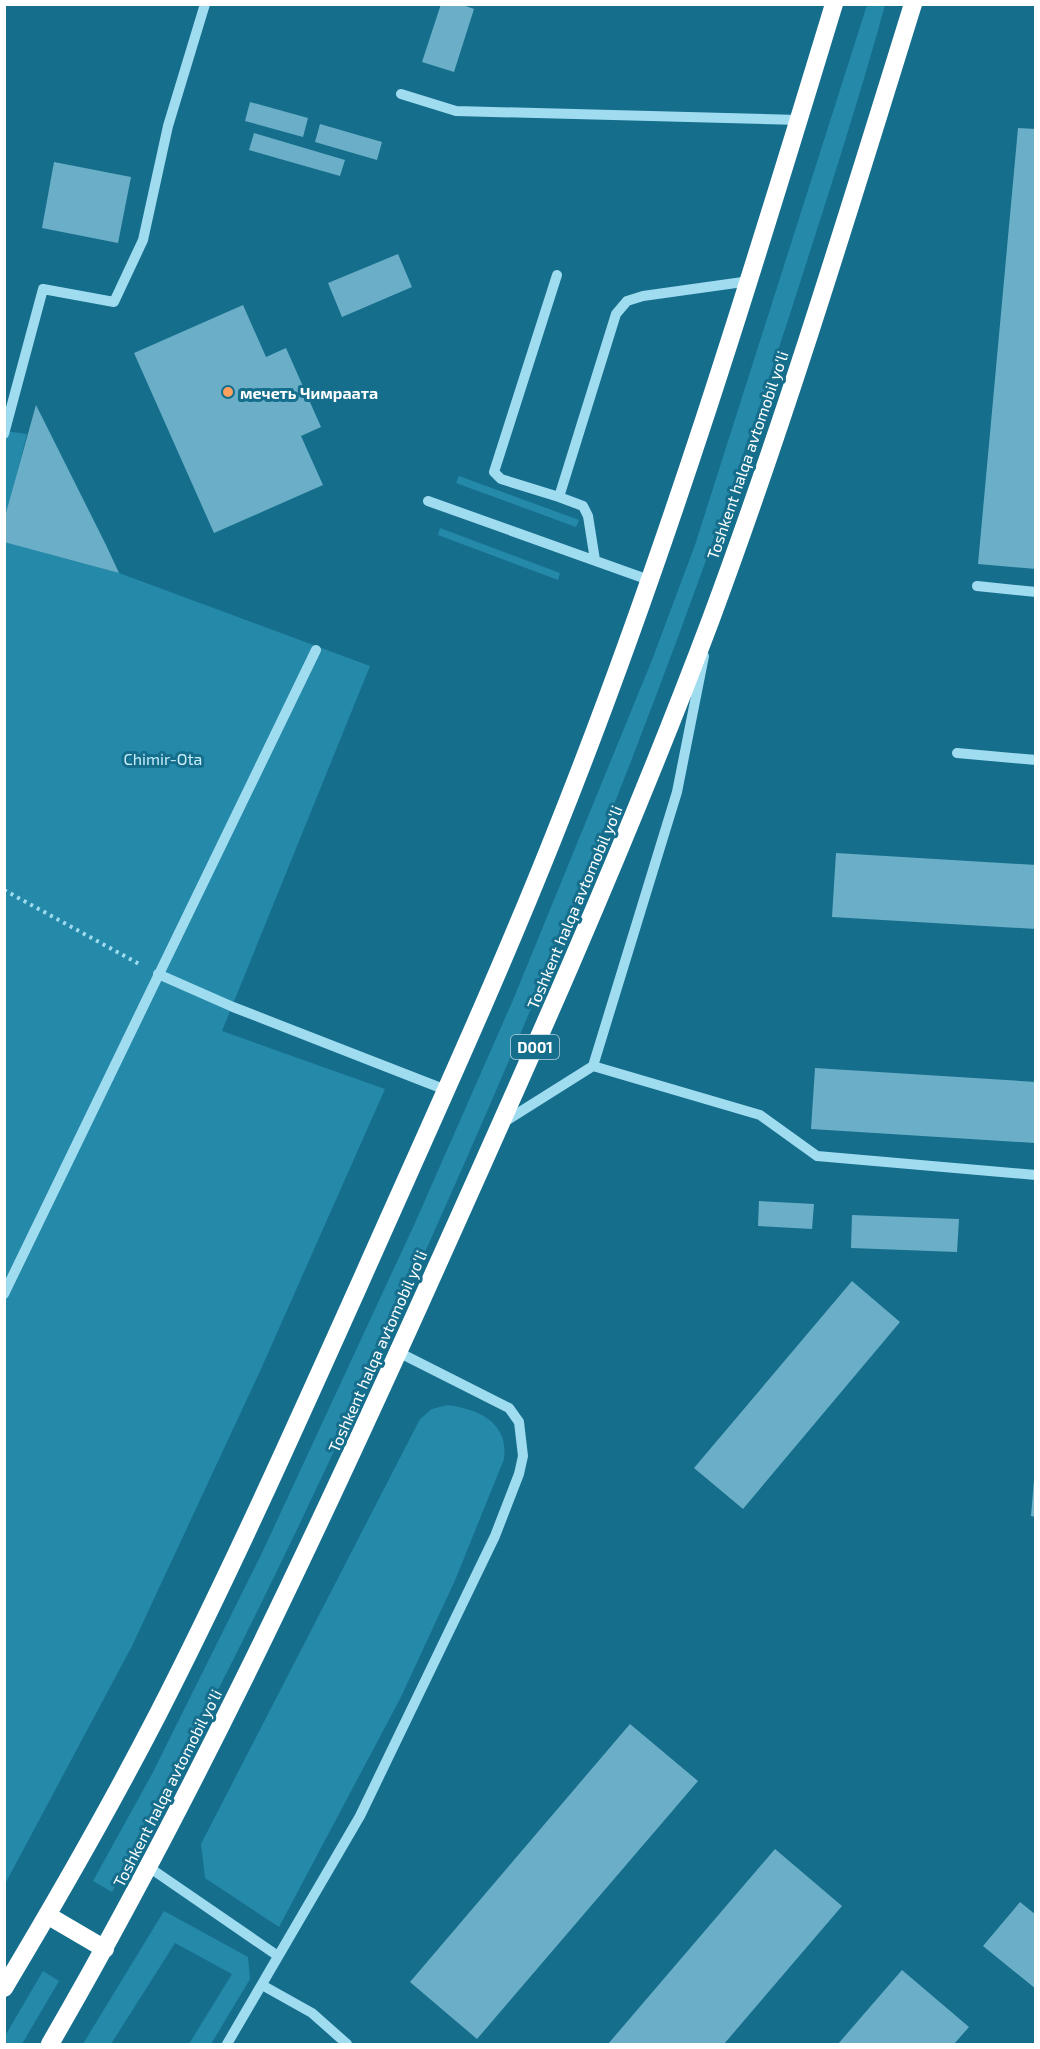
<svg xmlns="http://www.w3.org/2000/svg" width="1040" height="2049" font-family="'Exo 2',sans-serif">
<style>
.green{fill:#2589aa}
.building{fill:#6aafc7}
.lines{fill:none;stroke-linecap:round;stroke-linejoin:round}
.path{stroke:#a0dcf0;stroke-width:4;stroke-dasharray:3 4.5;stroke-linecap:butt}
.minor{stroke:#a0dcf0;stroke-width:10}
.highway{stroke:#fff;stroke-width:18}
.poi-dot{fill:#ffa05f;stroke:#166e8d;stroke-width:2}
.labels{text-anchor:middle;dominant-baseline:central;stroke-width:6;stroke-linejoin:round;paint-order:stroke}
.shield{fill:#166e8d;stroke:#b9d4dd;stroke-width:1.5}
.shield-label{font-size:15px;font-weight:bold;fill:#fff}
.poi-label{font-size:16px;font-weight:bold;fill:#fff;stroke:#166e8d;text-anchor:start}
.street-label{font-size:16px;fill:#fff;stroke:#166e8d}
.park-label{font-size:16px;fill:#c7eefb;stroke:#166e8d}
</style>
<rect width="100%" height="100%" fill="#166e8d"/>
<path class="green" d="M867,5H885C859,100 828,195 798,289C702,590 588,883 461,1171C353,1416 240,1658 112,1892L93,1881L152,1774L261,1555L415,1223L513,1000L652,660L695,545Z
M5,431L27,434L5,520Z
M459,476L579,520L576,527L456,483Z
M440,528L560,573L558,580L438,535Z
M5,542L119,573L370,666L222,1031L385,1089L261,1369L132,1646L5,1884Z
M447,1405C478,1409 509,1422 504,1459L456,1578L401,1697L279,1927L205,1878L201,1844L420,1419L432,1409Z
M164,1911L248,1957L250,1979L211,2044H189L232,1974L175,1943L111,2044H83Z
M43,1971L59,1981L22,2044H5V2036Z"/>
<path class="building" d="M441,4H460L474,9L454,72L422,62Z
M250,102L308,118L303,137L245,121Z
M320,124L382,142L377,160L315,142Z
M1018,128L1036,129V569L978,564Z
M254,133L345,160L340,176L249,150Z
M54,162L131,177L118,243L42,228Z
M398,254L412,287L342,317L328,283Z
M243,305L266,357L286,348L321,427L301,436L323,485L214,533L134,353Z
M36,405L106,545L119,573L4,542V520Z
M836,853L1036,865V929L832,917Z
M815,1068L1036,1082V1143L811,1129Z
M759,1201L814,1204L812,1229L758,1226Z
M852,1215L959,1219L957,1252L851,1248Z
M852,1281L900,1322L743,1509L694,1468Z
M1034,1480L1036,1481V1517L1031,1516Z
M630,1724L698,1781L477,2039L410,1982Z
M775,1849L842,1906L724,2044H608Z
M1020,1902L1036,1915V1989L983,1946Z
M902,1970L969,2027L954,2044H838Z"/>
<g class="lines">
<path class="path" d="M4,890L141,965"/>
<path class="minor" d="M401,94L456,111L799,120
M557,275L494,472L501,479L559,497
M4,434L43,289L114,302L143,240L168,126L205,4
M428,501L649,580
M595,560L588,516L583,506L559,497L616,314L627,301L643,296L750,281
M977,586L1036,592
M957,753L1036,760
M158,974L233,1007L446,1090
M593,1066L760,1115L817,1156L1036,1175
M504,1122L593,1066L677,792L704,656
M4,1294L316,650
M150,1868L278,1956
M262,1985L312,2013L347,2044
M227,2044L360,1816L495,1536L519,1474L523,1456L519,1422L509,1408L398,1352"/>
<path class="highway" d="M47,1915L105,1949
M4,1988C58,1898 110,1807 158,1714C230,1573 295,1428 360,1283C426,1134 494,987 554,836C663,564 749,284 834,4
M50,2044C186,1809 302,1564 414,1317C518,1086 622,856 711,619C786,417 849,210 913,4"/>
</g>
<circle class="poi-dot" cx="228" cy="392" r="6"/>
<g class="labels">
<rect class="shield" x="511" y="1035" width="48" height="24" rx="4.5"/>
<g class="shield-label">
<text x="535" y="1047">D001</text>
</g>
<g class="poi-label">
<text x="240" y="392">мечеть Чимраата</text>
</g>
<g class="street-label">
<text transform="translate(747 455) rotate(-71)">Toshkent halqa avtomobil yo'li</text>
<text transform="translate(574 907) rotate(-67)">Toshkent halqa avtomobil yo'li</text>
<text transform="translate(377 1351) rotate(-66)">Toshkent halqa avtomobil yo'li</text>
<text transform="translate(167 1788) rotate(-63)">Toshkent halqa avtomobil yo'li</text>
</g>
<g class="park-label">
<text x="163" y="758">Chimir-Ota</text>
</g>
</g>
<rect width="1040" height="2049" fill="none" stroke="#ffffff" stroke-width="12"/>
</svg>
